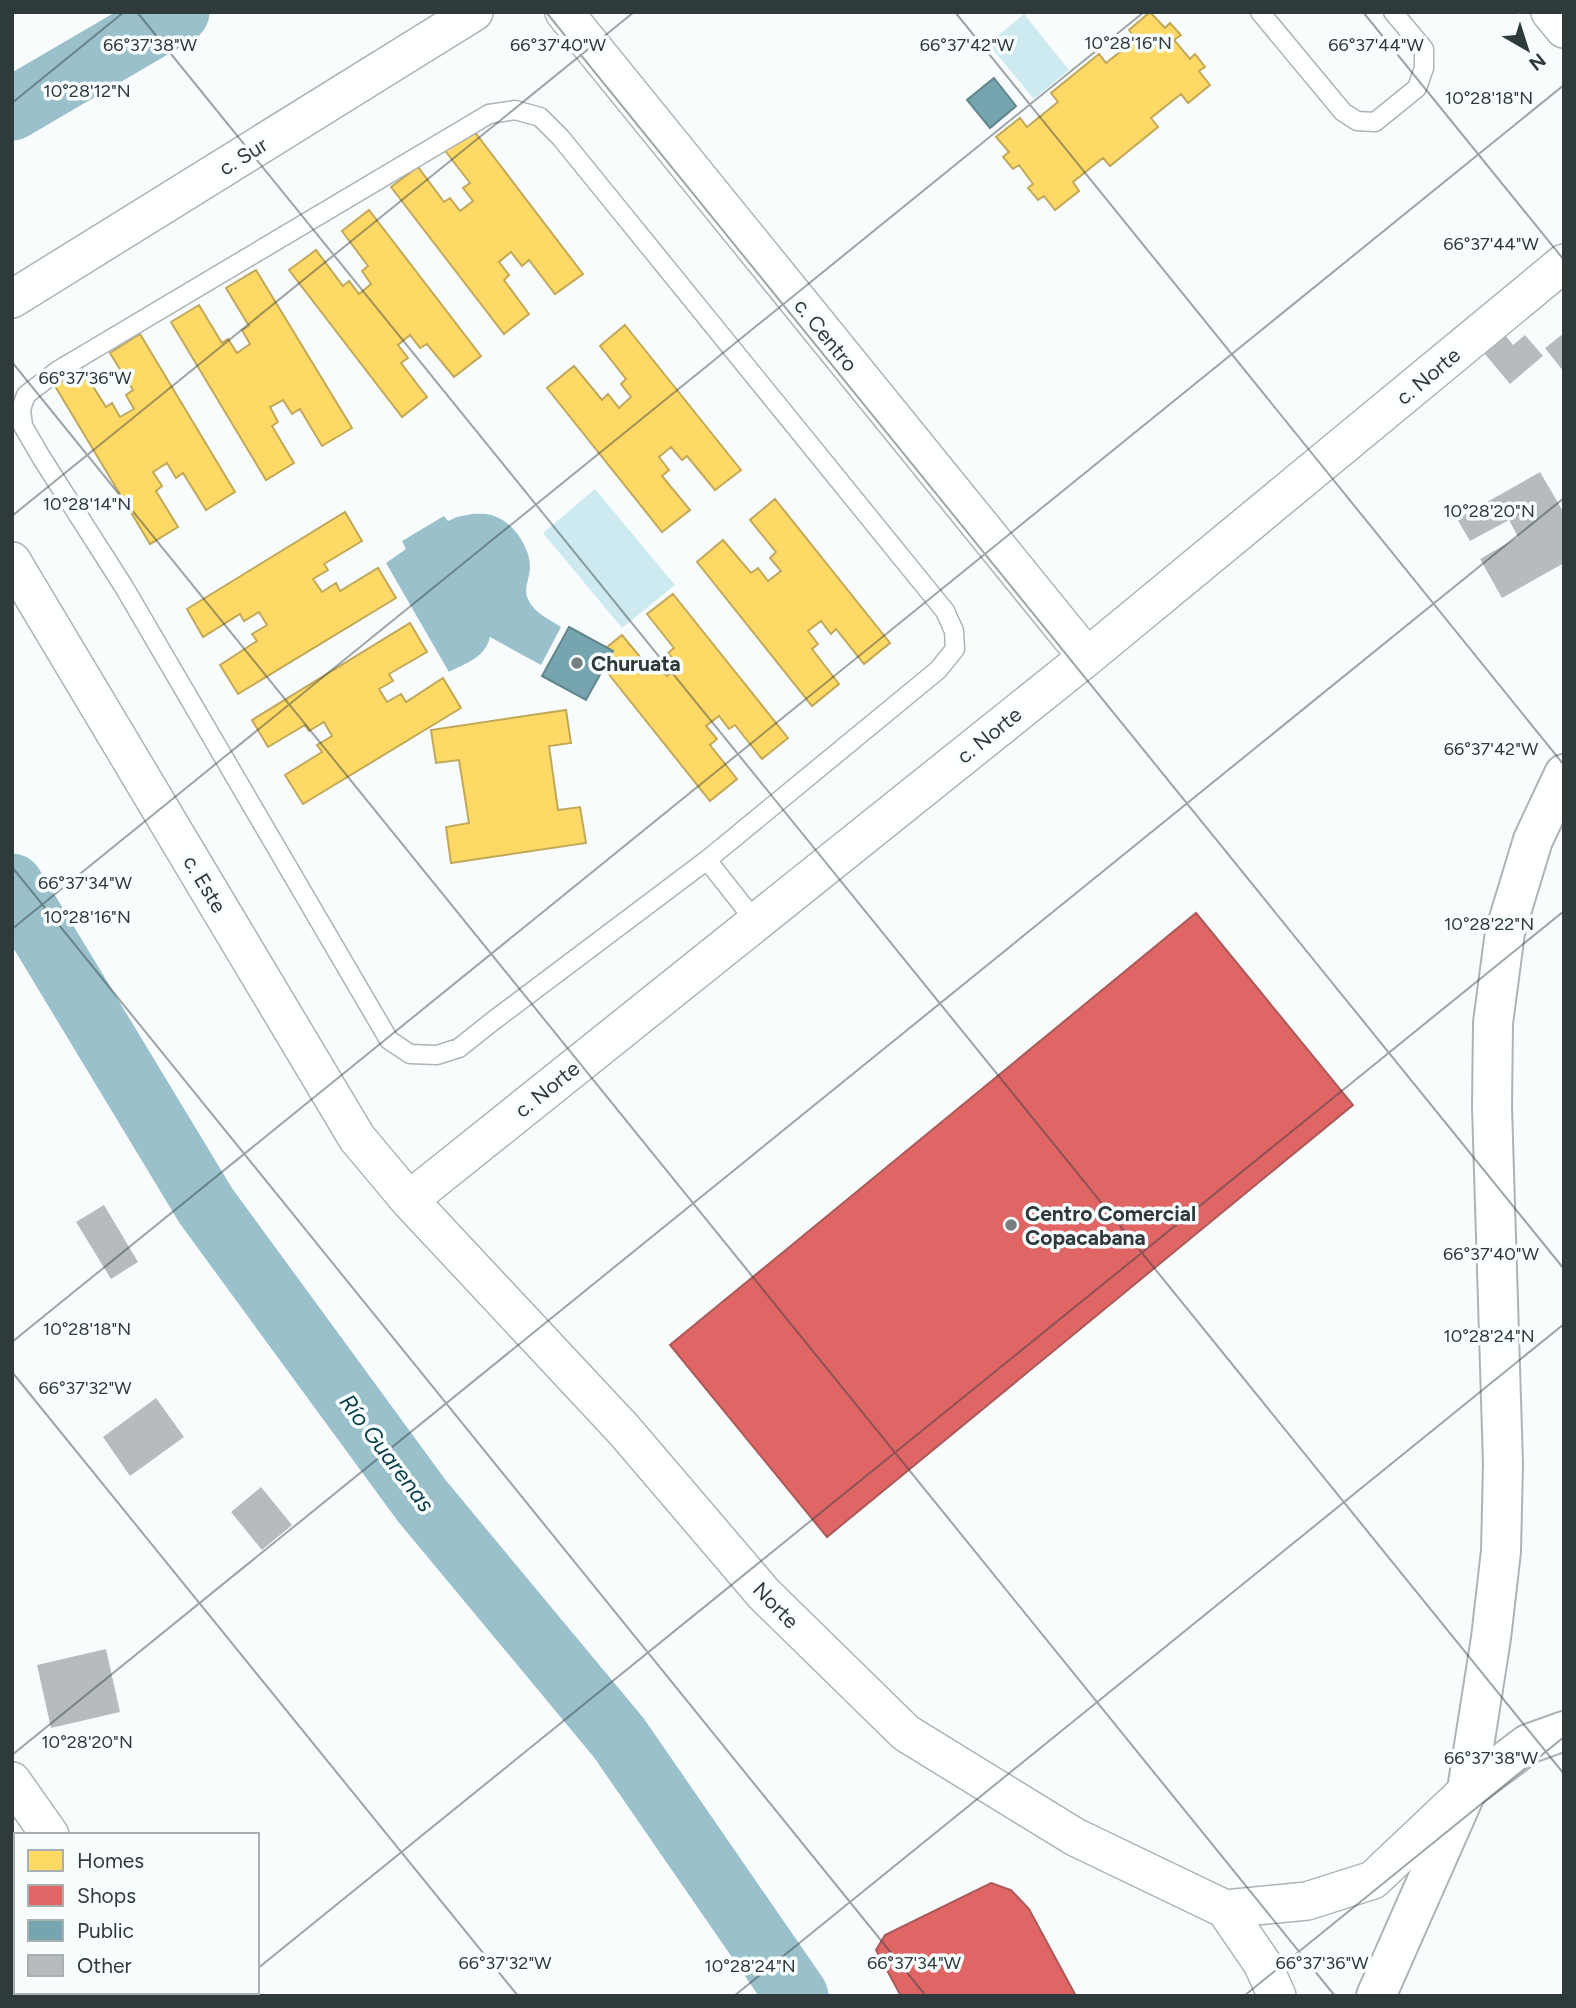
<svg xmlns="http://www.w3.org/2000/svg" width="1576" height="2008" font-family="Figtree,sans-serif">
<style>
.green{fill:#ceeaf1}
.water{fill:#9ac1cb}
.homes{fill:#ffd966;stroke:#c1a959;stroke-width:2}
.shops{fill:#e06666;stroke:#ab5959;stroke-width:2}
.public{fill:#76a5af;stroke:#61858c;stroke-width:2}
.lines{fill:none;stroke-linecap:round;stroke-linejoin:round}
.river{stroke:#9ac1cb;stroke-width:63}
.building{fill:#b6bcbe}
.lane-casing{stroke:#aeb3b6;stroke-width:21}
.street-casing{stroke:#aeb3b6;stroke-width:40}
.secondary-casing{stroke:#aeb3b6;stroke-width:42}
.lane{stroke:#feffff;stroke-width:18}
.street{stroke:#feffff;stroke-width:37}
.secondary{stroke:#feffff;stroke-width:38}
.ticks{fill:none;stroke:#2f3a3c;stroke-width:2;stroke-opacity:0.45}
.poi-dot{fill:#767e80;stroke:#f8fdfe;stroke-width:2.5}
.labels{text-anchor:middle;dominant-baseline:central;stroke-width:7;stroke-linejoin:round;paint-order:stroke}
.street-label{font-size:21px;fill:#2f3a3c;stroke:#f8fdfe}
.poi-label{font-size:21px;font-weight:bold;fill:#2f3a3c;stroke:#f8fdfe;text-anchor:start}
.water-label{font-size:23px;font-style:italic;fill:#093e48;stroke:#f8fdfe}
.ticks-label{font-size:18px;text-anchor:middle;fill:#2f3a3c;stroke:#f8fdfe;stroke-width:7;stroke-linejoin:round;paint-order:stroke}
</style>
<rect width="100%" height="100%" fill="#f9fcfd"/>
<path class="green" d="M1024,14L1069,70L1034,99L988,44Z
M595,489L675,585L622,628L543,533Z"/>
<path class="water" d="M472,514C479,514 487,513 494,516C513,522 530,547 530,567C530,578 523,589 528,599C534,613 549,619 561,627L541,665L490,637C485,658 466,663 449,672L386,563L406,549L402,541L444,516L448,521L457,517Z"/>
<path class="homes" d="M1150,12L1165,28L1170,23L1181,35L1174,40L1190,59L1195,54L1205,67L1199,71L1210,85L1188,103L1181,94L1151,118L1158,127L1110,166L1103,158L1073,182L1079,191L1055,210L1044,196L1038,200L1028,188L1033,184L1019,165L1013,169L1003,157L1009,152L996,137L1020,118L1027,127L1058,102L1051,93L1099,54L1106,63L1136,39L1129,30Z
M471,127L583,274L555,294L529,260L522,266L511,252L499,262L509,275L504,280L529,314L504,334L391,187L418,167L444,202L450,198L460,211L473,201L463,188L470,183L443,148Z
M369,210L481,356L454,377L427,344L420,348L410,335L398,345L408,358L401,363L427,397L402,417L289,270L316,250L343,286L349,281L359,294L371,284L362,271L368,266L342,231Z
M256,270L352,428L322,446L300,409L292,414L283,400L270,407L278,422L272,426L294,463L266,480L171,322L199,305L222,343L228,339L237,353L250,344L242,330L249,326L226,288Z
M625,325L741,470L715,490L687,456L682,460L671,447L659,457L669,470L662,476L690,510L662,532L547,388L574,366L602,400L608,394L619,408L631,397L621,384L626,379L600,346Z
M140,334L235,492L206,510L183,473L176,478L167,463L153,472L162,486L156,491L178,527L150,544L55,386L82,369L106,407L112,403L120,417L134,409L126,395L133,390L110,353Z
M775,499L890,643L864,664L836,629L831,634L821,621L808,631L818,644L812,649L839,684L812,706L697,562L723,540L751,573L758,568L768,581L781,571L770,558L776,552L750,520Z
M345,512L362,541L324,564L328,570L313,579L322,592L336,583L340,591L378,568L396,598L238,694L220,665L257,641L252,634L267,625L259,612L244,621L240,614L203,637L187,609Z
M673,594L788,738L762,759L735,725L729,729L719,716L706,726L717,739L710,745L737,779L710,801L595,657L622,635L649,668L656,663L667,676L679,666L668,653L674,648L647,614Z
M410,623L427,652L389,674L393,681L379,689L387,702L401,694L406,702L443,678L461,708L303,804L285,775L322,752L317,745L332,736L324,722L309,731L305,725L268,747L252,720Z
M566,710L571,743L549,746L558,810L580,807L586,843L451,863L446,827L469,823L459,760L436,763L431,730Z"/>
<path class="shops" d="M1196,913L1353,1105L827,1537L670,1345Z
M991,1883L1011,1890L1029,1909L1076,1996H901L876,1950L885,1935Z"/>
<path class="public" d="M994,78L1016,106L990,128L967,100Z
M569,627L613,651L586,700L542,676Z"/>
<g class="lines">
<path class="river" d="M12,109L178,12
M12,885L206,1206L422,1501L619,1738L797,1996"/>
</g>
<path class="building" d="M1564,333V372L1545,348Z
M1525,335L1543,356L1510,384L1484,353L1506,336L1513,345Z
M1540,472L1564,513V563L1502,598L1480,559L1518,537L1509,520L1470,541L1457,519Z
M104,1205L138,1262L111,1279L76,1222Z
M156,1398L184,1437L130,1476L103,1437Z
M261,1487L292,1525L262,1550L231,1512Z
M106,1649L120,1712L51,1728L37,1665Z
M16,1839V1882L12,1884V1841Z
M16,1942V1986L12,1988V1944Z
M80,1992H134L138,1996H78Z"/>
<g class="lines">
<g class="lane-casing">
<path id="lane" d="M1260,12L1343,112L1357,121L1375,122L1417,88L1424,68V49L1393,12
M515,110L540,117L561,138L945,611L954,631L955,649L938,670L707,860L493,1021L459,1048L437,1055L410,1054L389,1040L124,587L41,457L23,426L21,409L26,395L57,371L489,114Z
M707,860L756,922"/>
</g>
<g class="street-casing">
<path id="street" d="M564,12L1087,657
M1550,12L1564,29
M12,299L474,12
M12,561L357,1138L409,1200L624,1430L764,1594L906,1733L1075,1837L1225,1909
M409,1200L1087,657L1564,263
M12,1781L50,1835
M1225,1909L1307,1901L1373,1880L1467,1791
M1225,1909L1262,1963L1277,1996
M190,1992L193,1996"/>
</g>
<g class="secondary-casing">
<path id="secondary" d="M1467,1790L1528,1744L1564,1731
M1376,1996L1467,1790L1491,1638L1501,1551L1503,1464L1492,1107L1493,1023L1505,932L1533,840L1564,774"/>
</g>
<use href="#lane" class="lane"/>
<use href="#street" class="street"/>
<use href="#secondary" class="secondary"/>
</g>
<path class="ticks" d="M137,12L1564,1774M546,12L1564,1269M955,12L1564,765M1363,12L1564,260M12,103L124,12M12,362L1335,1996M12,516L634,12M12,867L926,1996M12,929L1144,12M12,1342L1564,85M12,1372L518,1996M12,1755L1564,498M12,1876L16,1881M257,1969L1564,911M106,1992L109,1996M224,1996L229,1992M734,1996L1564,1324M1244,1996L1564,1737"/>
<g class="poi-dot">
<circle cx="577" cy="663" r="7"/>
<circle cx="1011" cy="1225" r="7"/>
</g>
<g class="labels">
<g class="street-label">
<text transform="translate(243 156) rotate(-32)">c. Sur</text>
<text transform="translate(826 335) rotate(51)">c. Centro</text>
<text transform="translate(1428 376) rotate(-40)">c. Norte</text>
<text transform="translate(989 735) rotate(-39)">c. Norte</text>
<text transform="translate(205 884) rotate(59)">c. Este</text>
<text transform="translate(547 1089) rotate(-39)">c. Norte</text>
<text transform="translate(776 1605) rotate(46)">Norte</text>
</g>
<g class="poi-label">
<text x="591" y="663">Churuata</text>
<text x="1025" y="1213">Centro Comercial<tspan x="1025" dy="24">Copacabana</tspan></text>
</g>
<g class="water-label">
<text transform="translate(387 1453) rotate(53)">Río Guarenas</text>
</g>
</g>
<g class="ticks-label">
<text x="1128" y="49">10°28'16"N</text>
<text x="150" y="51">66°37'38"W</text>
<text x="558" y="51">66°37'40"W</text>
<text x="967" y="51">66°37'42"W</text>
<text x="1376" y="51">66°37'44"W</text>
<text x="87" y="97">10°28'12"N</text>
<text x="1489" y="104">10°28'18"N</text>
<text x="1491" y="250">66°37'44"W</text>
<text x="85" y="384">66°37'36"W</text>
<text x="87" y="510">10°28'14"N</text>
<text x="1489" y="517">10°28'20"N</text>
<text x="1491" y="755">66°37'42"W</text>
<text x="85" y="889">66°37'34"W</text>
<text x="87" y="923">10°28'16"N</text>
<text x="1489" y="930">10°28'22"N</text>
<text x="1491" y="1260">66°37'40"W</text>
<text x="87" y="1335">10°28'18"N</text>
<text x="1489" y="1342">10°28'24"N</text>
<text x="85" y="1394">66°37'32"W</text>
<text x="87" y="1748">10°28'20"N</text>
<text x="1491" y="1764">66°37'38"W</text>
<text x="505" y="1969">66°37'32"W</text>
<text x="914" y="1969">66°37'34"W</text>
<text x="1322" y="1969">66°37'36"W</text>
<text x="750" y="1972">10°28'24"N</text>
</g>
<rect width="1576" height="2008" fill="none" stroke="#2f3a3c" stroke-width="28"/>
<rect x="14" y="1833" width="245" height="161" fill="#f8fdfe" stroke="#a8afb0" stroke-width="2"/>
<rect x="28" y="1850" width="35" height="21" fill="#ffd966" stroke="#a8afb0" stroke-width="2"/>
<text x="77" y="1868" font-size="21" fill="#2f3a3c">Homes</text>
<rect x="28" y="1885" width="35" height="21" fill="#e06666" stroke="#a8afb0" stroke-width="2"/>
<text x="77" y="1903" font-size="21" fill="#2f3a3c">Shops</text>
<rect x="28" y="1920" width="35" height="21" fill="#76a5af" stroke="#a8afb0" stroke-width="2"/>
<text x="77" y="1938" font-size="21" fill="#2f3a3c">Public</text>
<rect x="28" y="1955" width="35" height="21" fill="#b6bcbe" stroke="#a8afb0" stroke-width="2"/>
<text x="77" y="1973" font-size="21" fill="#2f3a3c">Other</text>
<g transform="translate(1527 49) rotate(141)" stroke="#f8fdfe" stroke-width="5" paint-order="stroke">
<path d="M0-5L12 26L0 18L-12 26Z" fill="#2f3a3c"/>
<text y="-10" font-size="19" font-weight="bold" text-anchor="middle" fill="#2f3a3c">N</text>
</g>
</svg>
